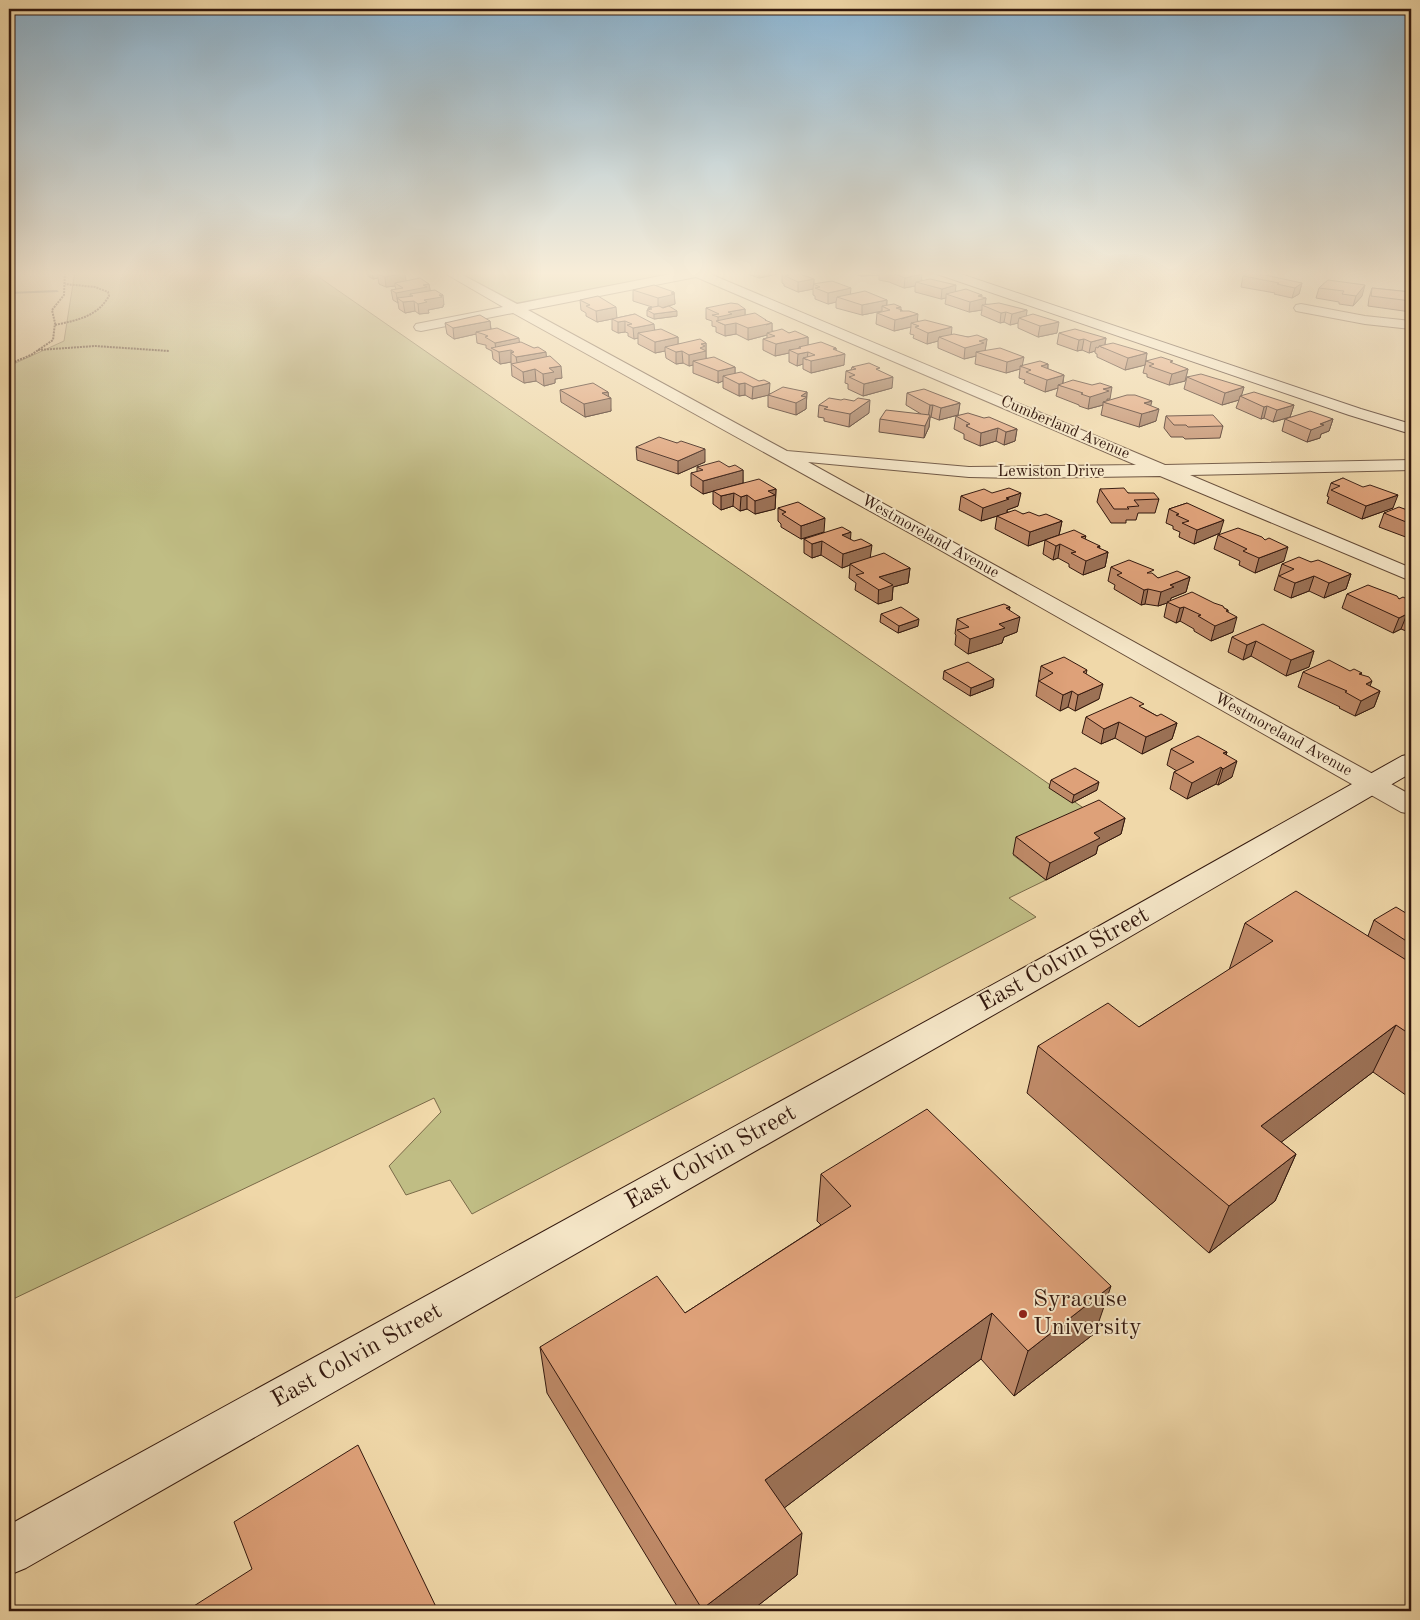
<svg xmlns="http://www.w3.org/2000/svg" width="1420" height="1620" font-family="'Old Standard TT',serif">
<style>
.green{fill:#c0bd84;stroke:#7a6a49}
.lines{fill:none;stroke-linecap:round;stroke-linejoin:round}
.stream{fill:#747772;fill-rule:evenodd}
.street-casing{stroke:#624835;stroke-width:2}
.secondary-casing{stroke:#33180e;stroke-width:2}
.path{stroke:#33180e;stroke-width:2;stroke-dasharray:2 1;stroke-linecap:butt}
.street{fill:#f5e6c7;fill-rule:evenodd}
.secondary{fill:#f5e6c7;fill-rule:evenodd}
.wall{fill:#bf8a68;stroke:#33180e}
.shaded-wall{fill:#9b7155;stroke:#33180e}
.building{fill:#dea179;stroke:#33180e}
.poi-dot{fill:#8f2418;stroke:#f5e6c7;stroke-width:2}
.labels{text-anchor:middle;dominant-baseline:central;stroke-width:4;stroke-linejoin:round;paint-order:stroke}
.far-street-label{font-size:16px;fill:#33180e;stroke:#f5e6c7}
.near-street-label{font-size:24px;fill:#33180e;stroke:#f5e6c7}
.near-poi-label{font-size:24px;fill:#33180e;stroke:#f5e6c7;text-anchor:start}
</style>
<rect width="100%" height="100%" fill="#f0d8a9"/>
<filter id="stains"><feTurbulence type="fractalNoise" baseFrequency=".004" numOctaves="4"/><feColorMatrix values="0 0 0 0 .2 0 0 0 0 .09 0 0 0 0 .02 0 0 0 .5 -.17"/></filter>
<radialGradient id="worn" r=".72"><stop offset=".6" stop-color="#630" stop-opacity="0"/><stop offset="1" stop-color="#630" stop-opacity=".3"/></radialGradient>
<path class="green" d="M75,271H310L1095,816L1013,855L1046,880L1009,898L1036,917L472,1214L450,1180L406,1195L389,1166L441,1112L434,1098L9,1301V366L64,341Z
M456,271H661L670,274L517,303Z"/>
<g class="lines">
<path class="stream" d="M57,290L59,292L9,294V292Z"/>
<g class="street-casing">
<path id="street" d="M441,271H455L517,304L686,271H714L710,274L1165,465L1411,460V470L1190,475L1411,568V581L1160,476L1024,478L969,477L808,462L1411,795V814L1401,812L926,542L513,313L421,331L416,330L414,327L416,324L503,307ZM696,277L1136,465L969,467L787,451L528,310Z
M1301,304L1365,316L1411,321V329L1365,324L1296,311L1294,308L1296,305Z"/>
</g>
<g class="secondary-casing">
<path id="secondary" d="M935,271H952L1361,409L1411,424V434L1349,415L937,274Z
M1411,754V773L1107,950L26,1568L9,1575V1525L1085,934L1402,756Z"/>
</g>
<path class="path" d="M55,325C77,320 97,317 109,296L108,292L95,287L65,284
M38,350L95,346L169,351
M9,364L31,355L53,340L55,323L52,310L64,295L65,271"/>
<use href="#street" class="street"/>
<use href="#secondary" class="secondary"/>
</g>
<path class="wall" d="M364,271H403L406,281L430,290L444,305H443V307L428,310L429,313L419,314L415,311L405,313L399,309L398,303L393,300L391,290L396,289L395,286L386,287L379,284L378,278L373,279L368,276V272Z
M748,271H782V273L759,278L748,274Z
M854,271H909L922,280L955,291L982,295L981,297L986,298L985,304L1027,310L1026,316L1057,333L1038,337L1018,328V323L1010,325L1004,322L1000,323L981,315L982,310L969,312L945,304L946,298L941,299L915,292V286L904,288L889,282L879,280V275L861,276L854,274Z
M782,273L814,279V284L850,294L887,300V306L901,310L918,321L951,335L987,339L985,351L1023,366L1048,364V369L1064,375L1063,383L1110,399H1107V401L1151,406L1156,421L1139,427L1101,415L1103,405L1088,409L1079,406V405L1056,396L1058,388L1045,392L1024,383L1025,380L1019,378L1020,369L1006,373L975,364L976,356L964,359L938,348V341L927,344L913,338L914,335L910,334L911,327L894,331L876,324L877,313L882,311L862,315L836,308V302L828,304L815,299V296L813,295V289L798,292L784,286V284L782,283Z
M1243,276L1302,283L1299,294L1292,298L1274,294L1275,293L1241,287Z
M1328,280L1362,296L1353,306L1339,304V302L1316,298L1319,288Z
M1372,288L1411,292V312L1368,306L1369,298Z
M633,290L674,292L675,304L665,307L677,316L654,319L647,316V310H648V308L652,307L633,301Z
M580,300L617,318L597,322L586,316V313L581,310Z
M706,308L745,309V315L766,320V321L772,323V331L789,333L808,337V345L836,348V350L844,365L811,373L803,369V364L797,366L789,362V353L775,356L763,350V339L767,338V335L748,340L736,334L725,336L716,332V327L712,326V321L706,319Z
M635,314L655,330L678,337V344L706,343V358L735,367V374L769,394L807,392L806,409L796,415L768,407V395L752,399L745,395L739,396L723,388V381L718,383L693,373V365L689,366L683,363L676,364L666,358L665,351L655,353L638,344V338L634,339L628,336V333L625,332L618,333L612,330V319Z
M490,321L491,329L519,342L547,357L562,378L555,379V383L544,386L536,381L524,383L512,376L511,362L500,364L493,359L492,351L486,348V345H485L477,343L476,334L454,339L447,334L445,323Z
M1059,333L1106,338L1105,345L1147,353L1145,365L1125,370L1097,357V354L1095,353V351L1089,353L1082,350L1077,351L1057,344Z
M1146,361L1173,364L1188,369L1185,381L1169,385L1147,377V374L1143,373Z
M852,367L880,371L892,388L863,396L848,389V384L845,383L846,371L851,370Z
M1187,377L1244,387L1241,396L1294,405L1290,417L1273,422L1264,418L1261,419L1236,408L1239,400L1222,405L1184,389Z
M560,390L608,392L611,411L585,417L561,402Z
M907,393L960,403L958,415L939,420L931,417H930L929,427L924,438L879,432L880,419L921,414L906,405Z
M819,405L869,413L849,427L824,421V418L818,417Z
M956,416L1017,429L1015,441L1004,445L996,441L980,446L964,439V434L954,429Z
M1166,416L1223,426L1220,438L1185,439L1183,437H1171L1164,428Z
M1285,419H1333L1329,431L1321,434L1320,438L1307,442L1282,431Z
M677,443L705,462L678,474L637,460L636,447Z
M697,467H729L743,470V483L776,489L775,509L755,514L747,509L740,511L733,506L721,510L713,504V491L703,494L691,486V473L697,472Z
M1343,478L1393,508L1362,519L1327,503L1329,497L1327,496L1331,483Z
M1100,489L1128,493L1159,499L1155,513H1138L1136,520H1126V523H1111L1097,502Z
M961,496L1018,506L1007,510V512L1023,514L1062,521L1059,535L1028,546L995,529L997,516L981,521L959,510Z
M1187,503L1220,533L1194,544L1179,537L1180,532L1173,529V526L1166,523L1169,509Z
M778,508L824,532L801,539L781,527V524L778,521Z
M1411,510V539L1379,527L1384,513Z
M1218,535L1284,561L1255,573L1239,565L1240,561L1214,549Z
M1086,536L1085,539L1100,549L1108,552L1105,567L1083,575L1069,567V564L1058,558L1053,560L1043,554L1045,540Z
M804,539H850L870,557L910,568L908,583L893,587L892,600L878,604L855,590L856,583L849,578L850,565L842,568L821,555L812,558L804,553Z
M1311,562L1351,574L1346,589L1324,598L1309,591L1291,598L1274,590L1282,564Z
M1111,567L1153,574L1158,578L1190,577L1186,592L1171,598L1170,601L1224,608L1228,610V612L1233,632L1211,641L1194,631V629L1180,621L1176,623L1164,617L1167,603L1158,606L1145,604L1141,605L1114,589L1115,585L1108,581Z
M1347,594L1399,599L1411,601V628L1406,631L1401,629L1393,633L1342,608Z
M1010,607L1009,610L1017,632L1004,637L1002,643L968,654L955,645L956,635L955,634L957,619Z
M881,614L918,626L898,633L880,622Z
M1232,637L1314,651L1309,667L1286,676L1251,656L1243,660L1228,652Z
M1041,666L1087,670L1086,674L1099,699L1075,711L1068,707L1060,711L1036,696Z
M944,671L993,687L970,696L943,679Z
M1303,672L1362,673L1361,674L1370,686L1380,691L1374,707L1355,716L1339,708L1340,707L1298,687Z
M1143,708L1157,716L1177,723L1172,739L1142,754L1115,738L1101,744L1082,733L1086,717Z
M1171,749L1227,752L1226,755L1232,777L1218,785L1216,784L1187,799L1170,789L1174,772L1177,771L1167,765Z
M1051,780L1097,790L1072,803L1049,788Z
M1125,818L1121,834L1098,846L1096,854L1046,880L1013,854L1016,837Z
M1411,913V1097L1410,1098L1373,1072L1281,1142L1296,1154L1275,1201L1209,1253L1027,1093L1038,1046L1139,1027L1229,970L1245,923L1368,936L1374,920L1409,915Z
M821,1174L1095,1333L1014,1396L981,1359L784,1508L797,1575L751,1611H680L547,1393L540,1347L685,1313L821,1225L817,1221Z"/>
<path class="shaded-wall" d="M372,271H377L378,278L373,279Z
M759,271H782V273L759,278Z
M861,271H880L879,275L861,276Z
M405,272L406,282L395,283V286L386,287L385,277Z
M922,274L921,283L916,282L915,286L904,288L905,278Z
M814,279L813,289L798,292V282Z
M1302,283L1299,294L1292,298L1295,288Z
M429,284L431,294L413,296L410,294L411,301L397,298L398,303L396,293L423,285Z
M956,285L955,296L946,294V298L941,299L942,289Z
M1365,285L1362,296L1353,306L1356,296Z
M851,288L850,298L837,297L836,302L828,304V293Z
M674,292L675,304L658,309V298Z
M443,295L444,305H443V307L428,310L429,313L419,314L418,304L424,300Z
M982,295L981,299L986,298L985,306L982,305V310L969,312L970,302L978,296Z
M887,300L886,308L882,306V311L862,315V305Z
M414,301L415,311L405,313L403,302Z
M616,307L617,318L597,322L596,311Z
M901,307V319L918,314L917,325L911,323V327L894,331L896,308Z
M745,309V320L736,323V334L725,336V325L718,322V317L728,312Z
M1027,310L1026,320L1019,318L1018,323L1010,325L1012,314Z
M677,311V316L654,319V314Z
M1006,312L1004,322L1000,323L1001,313Z
M765,320H766V325L772,323V334L767,333V335L748,340V328Z
M490,321L491,332H476V334L454,339L453,328Z
M625,321V332L618,333V322Z
M1059,322L1057,333L1038,337L1040,326Z
M654,324L655,334L638,333V338L634,339L633,328Z
M952,327L951,338L939,337L938,341L927,344L928,333Z
M678,337V348L665,347V351L655,353V342Z
M808,337V348L799,347V350H789V353L775,356L776,344Z
M519,338L520,349L511,351V362L500,364L499,352L496,350L495,343Z
M1106,338L1104,348L1099,346L1098,348L1096,347L1095,351L1089,353L1091,342Z
M987,339L985,351L976,352V356L964,359L965,348L979,341Z
M1084,339L1082,350L1077,351L1079,340Z
M706,343V362L693,361V365L689,366V355L701,344Z
M836,348V356L845,354L844,365L811,373V361L833,349Z
M682,351L683,363L676,364V352Z
M546,352L547,363L518,368L516,357Z
M808,352L807,360L803,358V364L797,366L798,354Z
M1147,353L1145,365L1125,370L1128,358Z
M1024,357L1022,367L1020,366V369L1006,373L1007,362Z
M1048,364L1047,375L1041,366Z
M561,366L562,378L555,379V383L544,386L543,374L549,368Z
M735,367V379L723,376V381L718,383V371Z
M535,369L536,381L524,383L523,372Z
M1188,369L1185,381L1169,385L1172,374Z
M1064,375L1062,386L1058,385V388L1045,392L1047,380Z
M893,377L892,388L863,396L864,384Z
M745,383V395L739,396V384Z
M770,383L769,395L752,399L753,387Z
M1112,387L1110,399H1107V403L1103,402V405L1088,409L1090,397L1103,389Z
M1244,387L1241,397L1240,396L1239,400L1222,405L1225,393Z
M608,392L609,399L611,398V411L585,417L584,404L602,393Z
M807,392L806,409L796,415V403L801,396Z
M870,400L869,413L849,427L850,414Z
M1152,401L1149,412L1159,409L1156,421L1139,427L1144,403Z
M960,403L958,415L939,420L941,408Z
M930,405H933L931,417H930L929,427L924,438L925,426L928,418Z
M1294,405L1290,417L1273,422L1277,410Z
M1267,406L1264,418L1261,419L1264,407Z
M1333,419L1329,431L1321,434L1320,438L1307,442L1311,430L1320,424Z
M998,428L996,441L980,446L981,433Z
M1017,429L1015,441L1004,445L1006,432Z
M705,449V462L678,474V461Z
M743,470V483L703,494V481Z
M776,489L775,509L755,514V501L768,491Z
M734,493L733,506L721,510V496Z
M1021,493L1018,506L1007,510V513L981,521L983,508L1006,498Z
M747,495V509L740,511L741,497Z
M1398,495L1393,508L1362,519L1366,506Z
M825,518L824,532L801,539V526Z
M1224,520L1220,533L1194,544L1197,530Z
M1062,521L1059,535L1028,546L1030,532Z
M851,532L850,546L842,535Z
M822,541L821,555L812,558V544Z
M1060,544L1058,558L1053,560L1056,546Z
M872,545L870,559L850,564V565L842,568L843,554Z
M1100,546L1098,556L1108,552L1105,567L1083,575L1086,561L1097,547Z
M1288,547L1284,561L1255,573L1259,558Z
M910,568L908,583L893,587L892,600L878,604L879,577Z
M1351,574L1346,589L1324,598L1329,583Z
M1314,576L1309,591L1291,598L1295,583Z
M1190,577L1186,592L1171,598L1170,602L1158,606L1161,592L1170,585Z
M1148,589L1145,604L1141,605L1144,590Z
M1010,607L1007,621L1020,617L1017,632L1004,637L1002,643L968,654L970,639L999,624L1006,608Z
M1184,607L1180,621L1176,623L1180,608Z
M1228,610L1225,622L1237,617L1233,632L1211,641L1215,626L1226,611Z
M1407,614L1401,629L1393,633L1399,618Z
M1411,617V628L1406,631Z
M919,619L918,626L898,633L899,626Z
M1256,641L1251,656L1243,660L1247,645Z
M1314,651L1309,667L1286,676L1291,660Z
M994,679L993,687L970,696L971,688Z
M1372,681L1366,696V684Z
M1103,684L1099,699L1075,711L1078,695Z
M1072,691L1068,707L1060,711L1063,695Z
M1380,691L1374,707L1355,716L1361,701Z
M1119,722L1115,738L1101,744L1104,729Z
M1177,723L1172,739L1142,754L1146,737Z
M1227,752L1216,784L1187,799L1192,783L1223,753Z
M1237,761L1232,777L1218,785L1223,769Z
M1099,782L1097,790L1072,803L1074,795Z
M1125,818L1121,834L1098,846L1096,854L1046,880L1050,863L1094,833Z
M1396,1025L1373,1072L1241,1173L1261,1126Z
M1296,1154L1275,1201L1209,1253L1229,1206Z
M1111,1286L1095,1333L1014,1396L1028,1351Z
M992,1313L981,1359L763,1524L765,1480Z
M802,1533L797,1575L751,1611H702V1609Z"/>
<path class="building" d="M380,271H403L405,272L400,273L402,274L385,277L377,274L384,273Z
M792,271L814,279L798,282L785,276L789,275L782,273Z
M881,271H909L922,274L905,278L890,272Z
M1251,272L1302,283L1295,288L1277,284L1279,283L1243,276Z
M420,278L429,284L423,285L427,287L396,293L391,290L403,288L395,283Z
M930,279L956,285L942,289L916,282Z
M1328,280L1365,285L1356,296L1342,294L1344,291L1319,288Z
M832,281L851,288L828,293L815,288L820,287L813,284Z
M654,285L674,292L671,293L675,294L658,298L633,290Z
M1372,288L1411,292V301L1371,296Z
M966,289L982,295L978,296L986,298L970,302L946,294Z
M435,290L443,295H439L442,297L424,300L427,302L418,304L414,301L403,302L397,298L413,296L410,294Z
M865,291L887,300L862,305L837,297Z
M598,296L616,307L596,311L586,306L590,305L580,300Z
M731,303L738,304L745,309L728,312L732,314L718,317L712,315L719,314L706,308Z
M999,303L1027,310L1012,314L1006,312L1001,313L982,305Z
M894,304L901,307L896,308L902,310L900,311H909L918,314L895,320L877,313L890,310L882,306Z
M659,306L663,308L669,306L677,311L654,314L647,310L652,309L648,308Z
M755,313L766,320H765L772,323L748,328L736,323L725,325L716,321Z
M635,314L654,324L633,328L627,325L632,324L625,321L618,322L612,319Z
M1033,314L1059,322L1040,326L1019,318Z
M480,315L490,321L453,328L445,323Z
M925,320L952,327L928,333L915,327L919,326L911,323Z
M497,328L519,338L495,343L485,337L488,336L483,334L476,332Z
M661,329L678,337L655,342L638,333Z
M782,329L789,333L795,331L808,337L776,344L763,339L775,336L767,333Z
M1075,329L1106,338L1091,342L1084,339L1079,340L1059,333Z
M954,334L968,337L977,335L987,339L979,341L984,343L965,348L939,337Z
M700,339L706,343L701,344L705,346L700,348L706,351L689,355L682,351L676,352L665,347Z
M521,342L534,348L538,347L546,352L516,357L511,353L514,352L511,350L499,352L491,348Z
M821,342L836,348L833,349L845,354L811,361L803,358L815,355L808,352L798,354L789,350L801,348L799,347Z
M1113,343L1147,353L1128,358L1099,346Z
M1000,348L1024,357L1007,362L976,352Z
M550,356L561,366L549,368L554,372L543,374L535,369L523,372L511,364Z
M714,357L735,367L718,371L693,361Z
M1161,357L1173,361L1170,362L1188,369L1172,374L1149,366L1154,364L1146,361Z
M1040,361L1048,364L1041,366L1064,375L1047,380L1026,372L1031,370L1020,366Z
M869,363L880,368L876,369L893,377L864,384L849,377L855,375L846,371L856,369L852,367Z
M741,372L759,381L764,380L770,383L753,387L745,383L739,384L723,376Z
M1201,374L1244,387L1225,393L1187,377Z
M1073,380L1092,385L1100,383L1112,387L1103,389L1109,391L1090,397L1081,394L1083,393L1058,385Z
M593,383L608,392L602,393L611,398L584,404L560,390Z
M783,387L807,392L801,396L807,397L796,403L768,395Z
M924,389L960,403L941,408L933,405H930L907,393Z
M1254,392L1294,405L1277,410L1267,406L1264,407L1240,396Z
M1127,395H1135L1152,401L1144,403L1159,409L1142,414L1103,402Z
M829,398L841,400L844,399L854,401L858,398L870,400L850,414L824,409L828,407L819,405Z
M886,410L930,415L925,426L880,419Z
M1310,411L1333,419L1320,424L1324,425L1311,430L1285,419Z
M968,413L984,418L989,417L1017,429L1006,432L998,428L981,433L966,426H968L966,425L970,424L956,416Z
M1213,415L1223,426L1188,427L1186,425H1174L1166,416Z
M659,437L677,443L681,441L705,449L678,461L636,447Z
M719,461L729,467L735,465L743,470L703,481L691,473L703,470L697,467Z
M1343,478L1363,487L1370,485L1398,495L1366,506L1331,490L1340,486L1331,483Z
M759,479L776,489L768,491L775,495L755,501L747,495L741,497L734,493L721,496L713,491Z
M1009,488L1021,493L1006,498L1009,499L983,508L961,496L984,489L992,493Z
M1124,488L1128,493H1154L1159,499L1134,500L1139,506L1127,507L1129,509H1114L1100,489Z
M798,502L825,518L801,526L782,514L786,512L778,508Z
M1187,503L1224,520L1197,530L1182,523L1189,521L1176,515L1179,514L1169,509Z
M1399,507L1410,511L1411,510V524L1384,513Z
M1015,510L1023,514L1029,512L1039,516L1046,514L1062,521L1030,532L997,516Z
M842,527L851,532L842,535L854,541L861,539L872,545L843,554L822,541L812,544L804,539Z
M1238,528L1262,537L1265,540L1269,538L1288,547L1259,558L1243,551L1247,549L1218,535Z
M1074,530L1086,536L1081,537L1100,546L1097,547L1108,552L1086,561L1071,553L1076,552L1060,544L1056,546L1045,540Z
M884,553L910,568L879,577L893,585L879,590L856,575L864,573L850,564Z
M1299,557L1311,562L1318,560L1351,574L1329,583L1314,576L1295,583L1279,576L1294,569L1282,564Z
M1129,560L1154,570L1147,573H1152L1158,578L1177,571L1190,577L1170,585L1174,587L1161,592L1148,589L1144,590L1117,575L1122,573L1111,567Z
M1368,585L1397,596L1399,599L1403,597L1411,601V616L1407,614L1399,618L1347,594Z
M1192,592L1214,603L1223,606L1224,608L1228,610L1226,611L1237,617L1215,626L1198,616L1201,615L1184,607L1180,608L1167,602Z
M1004,604L1010,607L1006,608L1020,617L999,624L1005,628L970,639L957,630L969,627L957,619Z
M901,607L919,619L899,626L881,614Z
M1263,624L1314,651L1291,660L1256,641L1247,645L1232,637Z
M1064,657L1087,670L1083,672L1103,684L1078,695L1072,691L1063,695L1039,681L1053,673L1041,666Z
M1329,660L1350,671L1354,669L1362,673L1359,674L1369,677L1372,681L1366,684L1380,691L1361,701L1345,692L1347,691L1303,672Z
M968,662L994,679L971,688L944,671Z
M1131,697L1144,704L1139,706L1157,716L1161,714L1177,723L1146,737L1119,722L1104,729L1086,717Z
M1198,736L1227,752L1223,753L1237,761L1223,769L1221,767L1192,783L1174,772L1194,762L1171,749Z
M1075,768L1099,782L1074,795L1051,780Z
M1099,800L1125,818L1094,833L1100,838L1050,863L1016,837Z
M1296,891L1411,963V1035L1396,1025L1261,1126L1296,1154L1229,1206L1038,1046L1108,1003L1139,1027L1273,941L1245,923Z
M1396,907L1409,915L1411,913V944L1374,920Z
M927,1109L1111,1286L1028,1351L992,1313L765,1480L802,1533L702,1609L540,1347L657,1276L685,1313L851,1206L821,1174Z
M358,1445L438,1611H186L252,1569L234,1522Z"/>
<linearGradient id="sky" x2="0" y2="1"><stop stop-color="#8bb5d3"/><stop offset="0.55" stop-color="#f8edd8"/><stop offset="1" stop-color="#f8edd8" stop-opacity="0"/></linearGradient>
<rect width="1420" height="497" fill="url(#sky)"/>
<circle class="poi-dot" cx="1023" cy="1314" r="5"/>
<g class="labels">
<g class="far-street-label">
<text transform="translate(1065 428) rotate(23)">Cumberland Avenue</text>
<text x="1051" y="472">Lewiston Drive</text>
<text transform="translate(930 537) rotate(29)">Westmoreland Avenue</text>
<text transform="translate(1283 735) rotate(29)">Westmoreland Avenue</text>
</g>
<g class="near-street-label">
<text transform="translate(1064 960) rotate(-29)">East Colvin Street</text>
<text transform="translate(711 1158) rotate(-29)">East Colvin Street</text>
<text transform="translate(357 1356) rotate(-29)">East Colvin Street</text>
</g>
<g class="near-poi-label">
<text x="1033" y="1300">Syracuse<tspan x="1033" dy="28">University</tspan></text>
</g>
</g>
<rect width="1420" height="1620" fill="none" stroke="#f0d8a9" stroke-width="30"/>
<rect x="10" y="10" width="1400" height="1600" fill="none" stroke="#33180e" stroke-width="2.5"/>
<rect x="15" y="15" width="1390" height="1590" fill="none" stroke="#33180e"/>
<rect width="100%" height="100%" filter="url(#stains)"/>
<rect width="100%" height="100%" fill="url(#worn)"/>
</svg>
